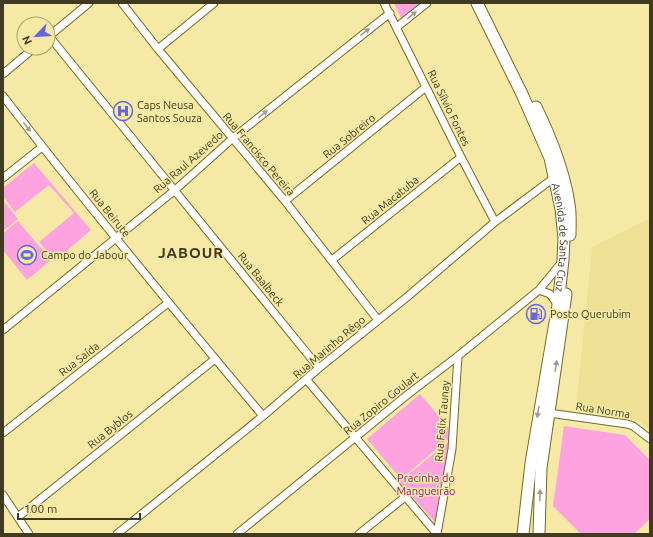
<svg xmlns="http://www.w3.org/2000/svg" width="653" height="537" font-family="Ubuntu,sans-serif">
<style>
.built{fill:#eee195}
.green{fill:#fca3e0}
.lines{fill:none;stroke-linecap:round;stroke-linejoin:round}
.street-casing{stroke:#746927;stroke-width:9}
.primary-casing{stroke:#746927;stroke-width:13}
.street{stroke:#fff;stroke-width:7}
.primary{stroke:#fff;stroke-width:11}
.oneway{fill:#a09d90}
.labels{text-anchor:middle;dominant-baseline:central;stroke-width:3;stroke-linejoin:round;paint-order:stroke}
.poi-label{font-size:11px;fill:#403b20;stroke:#f5e9a5;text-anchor:start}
.street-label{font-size:11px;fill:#403b20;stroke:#f5e9a5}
.park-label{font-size:11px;fill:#921d77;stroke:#f5e9a5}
.district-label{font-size:15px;font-weight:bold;letter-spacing:1px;fill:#403b20;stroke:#f5e9a5}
</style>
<rect width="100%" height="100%" fill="#f5e9a5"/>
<path class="built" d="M650,218V431L639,421L576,407L592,247Z"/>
<path class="green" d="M394,3H423L402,20Z
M34,163L91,230L55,261L39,242L74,213L49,185L15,212L3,196V188Z
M3,200L18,219L3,231Z
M18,221L51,260L27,280L3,250V233Z
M420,394L454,434L401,479L367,439Z
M564,426L625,435L650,460V519L634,534H581L553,506Z
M451,440L439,512L435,522L399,482Z"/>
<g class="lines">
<g class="street-casing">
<path id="street" d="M122,3L158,49L285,201L378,320
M384,3L461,157L495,222
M397,27L427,3
M49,36L319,368
M48,37L89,3
M158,49L214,3
M3,74L34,48
M3,96C87,205 175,311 263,416
M3,178L42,147
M285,201L426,87
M332,260L461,157
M539,290L550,294L558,305
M3,330L175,190L233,138L390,13
M306,379L437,534
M549,413L627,424L633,426L650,439
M3,433L168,303
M3,495L29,534
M18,517L215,359
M117,534L263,416L319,368L407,297L495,222L555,177
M237,534L407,395L458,356L539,290L562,262
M359,534L405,497
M437,534L452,449L458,356"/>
</g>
<g class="primary-casing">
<g id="primary">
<path id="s1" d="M477,3L522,94L550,158L561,209L564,238L563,260L558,305L531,463L523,534"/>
<path d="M536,107C551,138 564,170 569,204C571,214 570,225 570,235"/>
<path d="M539,534L541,468L566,294"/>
</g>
</g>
<use href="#street" class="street"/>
<use href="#primary" class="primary"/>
</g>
<defs><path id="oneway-solid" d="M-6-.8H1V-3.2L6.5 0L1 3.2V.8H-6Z"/></defs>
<g class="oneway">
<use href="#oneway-solid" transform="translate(412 15) rotate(-39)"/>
<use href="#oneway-solid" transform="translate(365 32) rotate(-38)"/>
<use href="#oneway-solid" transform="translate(263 114) rotate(-39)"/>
<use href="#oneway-solid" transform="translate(27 127) rotate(52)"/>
<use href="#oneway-solid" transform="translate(556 366) rotate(-81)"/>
<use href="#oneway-solid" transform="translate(538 412) rotate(99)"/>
<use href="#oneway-solid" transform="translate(540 495) rotate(-88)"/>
</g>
<defs>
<g id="hospital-ring" transform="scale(1)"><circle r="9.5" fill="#f5e9a5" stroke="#6766e0" stroke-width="1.5"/><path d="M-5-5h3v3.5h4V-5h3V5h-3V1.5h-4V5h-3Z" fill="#6766e0"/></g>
<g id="stadium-ring" transform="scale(1)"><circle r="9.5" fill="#f5e9a5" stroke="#6766e0" stroke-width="1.5"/><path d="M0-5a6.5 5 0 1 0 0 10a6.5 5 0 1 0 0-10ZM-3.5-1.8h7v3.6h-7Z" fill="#6766e0"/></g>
<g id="fuel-ring" transform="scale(1)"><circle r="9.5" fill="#f5e9a5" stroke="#6766e0" stroke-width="1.5"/><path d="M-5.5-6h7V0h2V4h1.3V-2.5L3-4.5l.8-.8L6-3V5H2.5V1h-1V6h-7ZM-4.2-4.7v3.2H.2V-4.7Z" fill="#6766e0"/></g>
</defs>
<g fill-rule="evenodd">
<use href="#hospital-ring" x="123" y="111"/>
<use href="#stadium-ring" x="27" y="255"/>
<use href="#fuel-ring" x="536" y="314"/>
</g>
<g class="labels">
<g class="poi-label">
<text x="137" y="105">Caps Neusa<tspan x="137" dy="13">Santos Souza</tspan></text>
<text x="41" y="255">Campo do Jabour</text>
<text x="550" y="314">Posto Querubim</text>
</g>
<g class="street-label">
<text transform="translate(449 108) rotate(64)">Rua Sílvio Fontes</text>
<text transform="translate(349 136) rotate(-39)">Rua Sobreiro</text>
<text transform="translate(259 154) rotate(50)">Rua Francisco Pereira</text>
<text transform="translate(188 162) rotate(-41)">Rua Raul Azevedo</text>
<text transform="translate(390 200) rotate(-39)">Rua Macatuba</text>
<text transform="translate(110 213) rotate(51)">Rua Beirute</text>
<text stroke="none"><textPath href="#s1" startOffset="252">Avenida de Santa Cruz</textPath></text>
<text transform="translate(261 279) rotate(51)">Rua Baalbeck</text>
<text transform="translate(329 347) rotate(-40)">Rua Marinho Rêgo</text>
<text transform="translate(79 359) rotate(-38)">Rua Saída</text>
<text transform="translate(381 403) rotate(-39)">Rua Zopiro Goulart</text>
<text transform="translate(603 410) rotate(9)">Rua Norma</text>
<text transform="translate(442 421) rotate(-85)">Rua Felix Taunay</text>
<text transform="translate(110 429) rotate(-39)">Rua Byblos</text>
</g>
<g class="park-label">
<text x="426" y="478">Pracinha do<tspan x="426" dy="13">Mangueirão</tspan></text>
</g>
<g class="district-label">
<text x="191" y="252">JABOUR</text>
</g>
</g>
<rect width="653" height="537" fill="none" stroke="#403b20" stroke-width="8"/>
<g transform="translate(36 36) rotate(245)"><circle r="19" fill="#f5e9a5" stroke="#ada370"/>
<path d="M0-3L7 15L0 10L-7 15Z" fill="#6766e0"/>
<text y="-6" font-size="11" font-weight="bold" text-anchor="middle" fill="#403b20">N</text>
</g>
<path d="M18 513v6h122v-6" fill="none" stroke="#403b20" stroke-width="2"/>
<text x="24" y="513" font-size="12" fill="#403b20" stroke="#f5e9a5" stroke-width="3" paint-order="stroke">100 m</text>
</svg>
